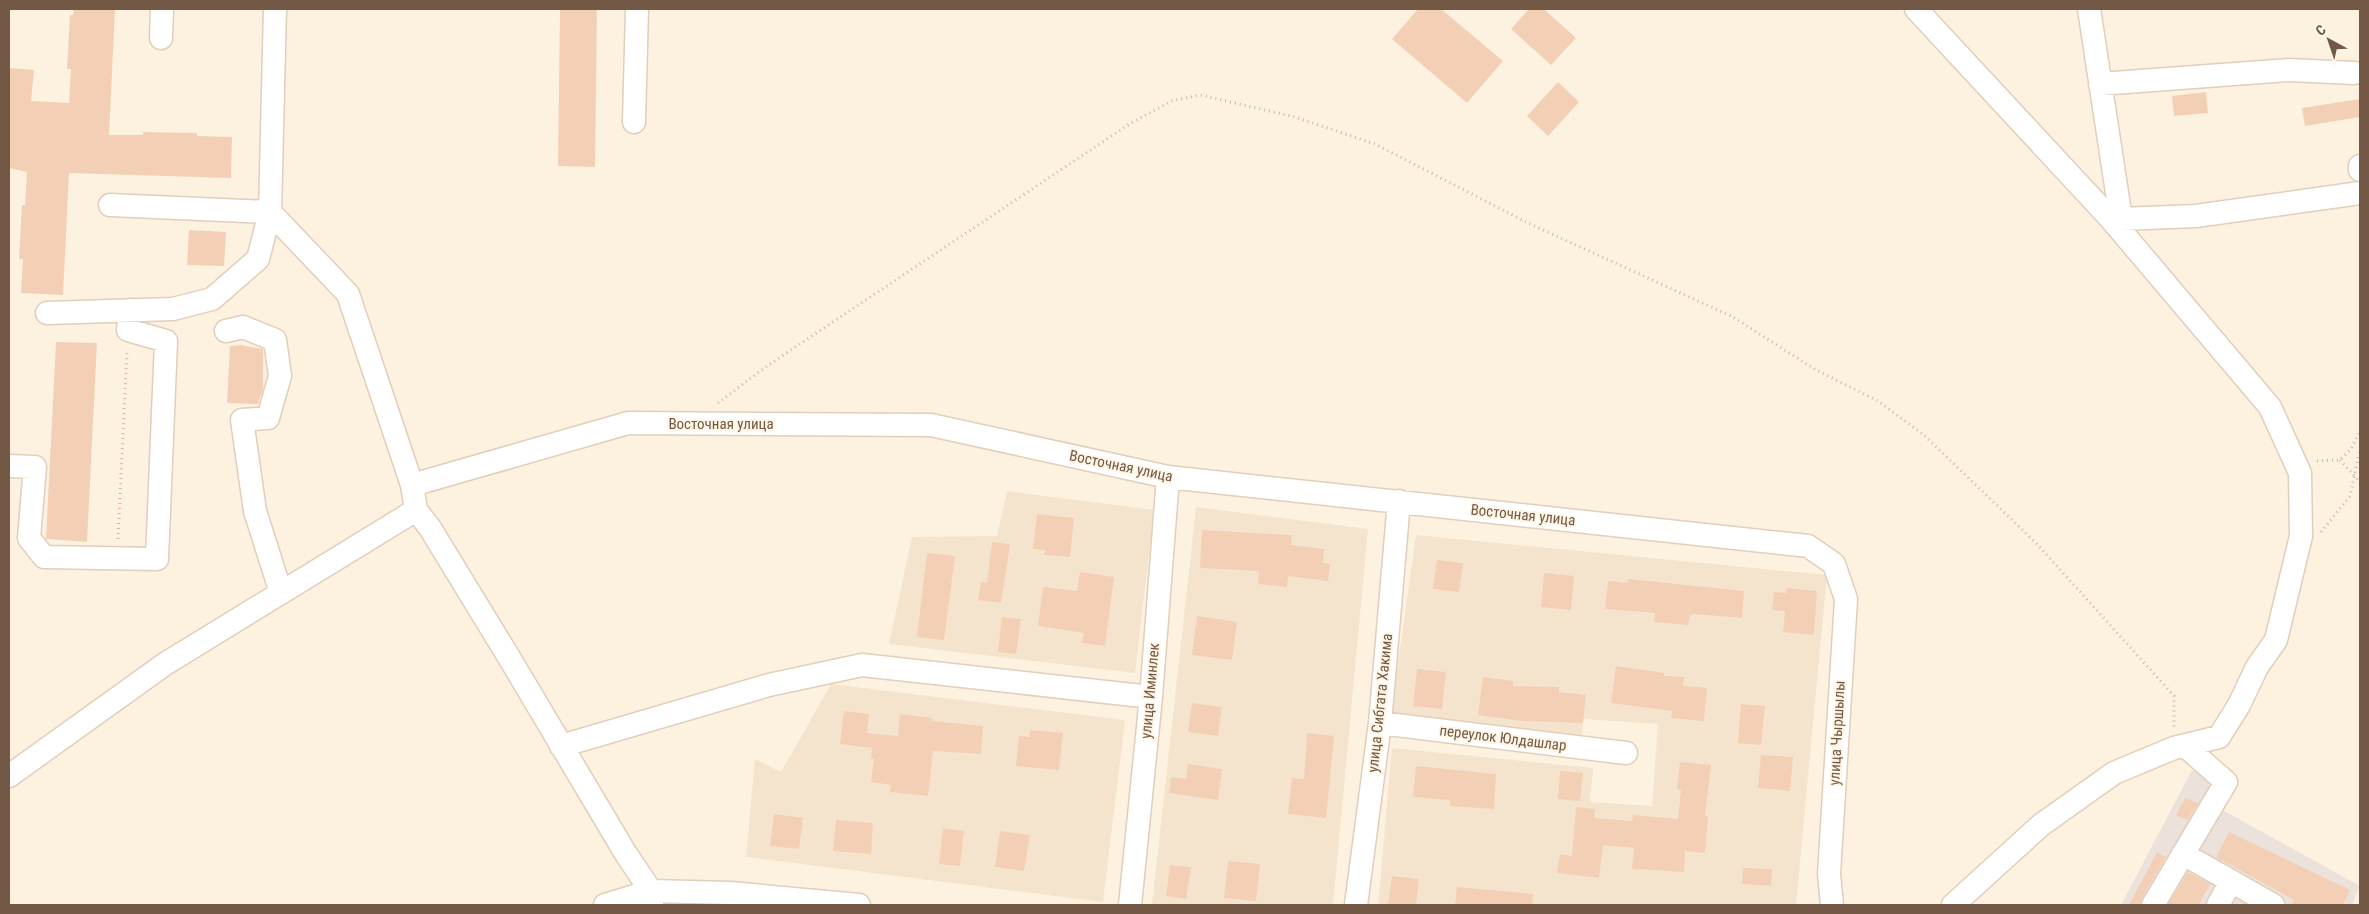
<svg xmlns="http://www.w3.org/2000/svg" width="2369" height="914" font-family="'Roboto Condensed',sans-serif">
<style>
.residential{fill:#f5e4cd}
.industrial{fill:#ebe3db}
.building{fill:#f3d0b5}
.lines{fill:none;stroke-linecap:round;stroke-linejoin:round}
.minor-casing{stroke:#e1cebb;stroke-width:25}
.path{stroke:#d8b399;stroke-width:3;stroke-dasharray:1 4;stroke-linecap:butt}
.minor{stroke:#fff;stroke-width:22}
.labels{text-anchor:middle;dominant-baseline:central;stroke-width:4;stroke-linejoin:round;paint-order:stroke}
.street-label{font-size:15px;fill:#745846;stroke:#fff6e6}
</style>
<rect width="100%" height="100%" fill="#fdf2df"/>
<path class="residential" d="M1007,491L1154,510L1135,673L889,644L912,537L997,536Z
M1196,507L1368,529L1333,905H1152Z
M1416,535L1827,575L1796,905H1378L1392,748L1593,768L1590,802L1652,806L1658,724L1583,719L1582,740L1391,714Z
M831,684L1125,720L1103,902L746,857L755,759L781,772Z"/>
<path class="industrial" d="M2192,770L2218,784L2210,803L2360,886L2352,905H2121Z"/>
<path class="building" d="M74,9H115L109,135H143V132L197,133V136L232,137L231,178L69,173L63,295L21,293L23,259H19L22,205H25L27,172L9,168V68L34,70L31,101L69,103L71,69H67L70,15H73Z
M560,9H597L595,167L558,166Z
M1418,9H1441L1503,61L1467,103L1392,39Z
M1529,9H1544L1576,38L1551,65L1511,29Z
M1558,82L1579,102L1548,136L1527,116Z
M2206,92L2208,113L2174,116L2172,96Z
M2360,99V117L2305,126L2302,108Z
M189,230L226,232L224,266L187,265Z
M56,342L97,343L87,542L46,539Z
M240,345L263,349V389L258,404L227,403L230,346Z
M1037,514L1074,518L1070,557L1044,555L1045,550L1033,549Z
M1202,530L1292,535L1291,545L1324,549L1323,563L1330,564L1328,581L1288,576L1287,587L1258,584L1259,571L1200,568Z
M992,542L1010,544L1001,603L978,600L981,582L987,583Z
M927,553L955,556L944,640L917,637Z
M1437,560L1463,563L1459,592L1433,589Z
M1080,572L1114,577L1105,646L1082,643L1084,633L1038,626L1043,587L1077,591Z
M1544,573L1574,576L1571,610L1541,607Z
M1628,579L1744,591L1742,618L1695,614L1690,615L1688,625L1654,622L1655,613L1605,609L1608,581L1628,583Z
M1787,588L1817,591L1814,635L1783,632L1785,611L1772,610L1774,592L1786,593Z
M1197,616L1237,622L1232,660L1192,655Z
M1002,617L1021,619L1016,654L998,652Z
M1616,666L1664,673V676L1684,677L1683,686L1707,688L1704,721L1671,718L1672,711L1611,703Z
M1417,669L1446,672L1442,709L1413,706Z
M1483,677L1513,681V686L1559,687V692L1586,695L1583,723L1522,721L1478,715Z
M1192,703L1222,707L1218,736L1188,732Z
M1741,704L1765,706L1761,745L1738,743Z
M844,711L869,714L867,733L898,736L900,714L932,718V721L983,726L981,754L933,751L928,796L890,792L891,785L871,782L874,759H871L872,748L840,744Z
M1030,730L1063,733L1059,770L1016,766L1019,736L1030,737Z
M1307,733L1334,736L1326,818L1288,814L1292,778L1304,779Z
M1761,755L1793,757L1790,791L1758,788Z
M1680,762L1711,765L1705,816H1708L1705,853L1685,851L1684,872L1654,870L1632,869L1634,848L1603,845L1599,878L1557,873L1560,854L1572,856L1576,807L1595,809L1594,818L1632,821L1633,815L1678,819L1681,790L1677,789Z
M1188,764L1222,769L1218,800L1169,793L1171,777L1186,779Z
M1416,766L1496,774L1494,809L1450,806V800L1413,797Z
M1560,771L1583,773L1580,801L1558,799Z
M2185,798L2198,803L2188,820L2176,815Z
M774,814L803,818L799,849L770,846Z
M836,820L873,823L871,854L833,851Z
M943,828L964,831L960,866L939,864Z
M1000,831L1030,835L1024,871L995,867Z
M2229,832L2350,890L2343,905H2291L2294,900L2216,857Z
M2157,852L2166,857L2142,898L2140,905H2129Z
M1228,861L1260,864L1256,901L1224,898Z
M1170,865L1191,867L1186,899L1166,896Z
M1743,868L1772,869L1771,886L1742,884Z
M2188,872L2210,884L2199,905H2168Z
M1392,876L1419,879L1416,905H1388Z
M1457,887L1533,894L1532,905H1455Z"/>
<g class="lines">
<g class="minor-casing">
<path id="minor" d="M1916,9L2110,218L2270,407L2300,473L2301,536L2276,640L2257,667L2239,705L2219,737L2174,748L2114,773L2041,825L1953,905
M2089,9L2123,232
M161,38L162,9
M2100,84L2289,70L2354,73
M634,122L637,9
M2360,166V170
M110,205L270,212L348,294L412,485L416,510L430,528L510,659L626,854L651,891L652,905
M2121,219L2196,216L2360,193
M47,313L173,309L212,299L258,259L270,212L275,9
M226,331L243,327L275,340L280,376L268,418L242,420L255,511L281,593
M9,466L35,467L29,538L44,557L157,559L166,341L128,330L130,310
M412,485L628,423L931,425L1168,477L1808,546L1834,564L1846,599L1829,874L1832,905
M1380,723L1626,753
M561,746L769,685L862,665L1151,697
M9,776L165,664L416,510
M2183,854L2231,881L2218,905
M2231,881L2273,905
M605,905L651,891L730,893L859,905
M1130,905L1151,697L1168,477
M1356,905L1380,723L1399,501
M2153,905L2226,782L2185,746"/>
</g>
<path class="path" d="M718,403L767,366L1131,123L1172,101L1200,95L1295,117L1375,144L1528,223L1733,317L1816,370L1878,401L1924,435L2037,544L2174,696V727
M2340,460L2360,482
M2317,461L2340,460L2351,449L2360,431
M2321,532L2350,496L2360,449
M118,539L127,351"/>
<use href="#minor" class="minor"/>
</g>
<g class="labels">
<g class="street-label">
<text x="721" y="424">Восточная улица</text>
<text transform="translate(1121 466) rotate(12)">Восточная улица</text>
<text transform="translate(1523 515) rotate(6)">Восточная улица</text>
<text transform="translate(1150 691) rotate(-85)">улица Иминлек</text>
<text transform="translate(1380 703) rotate(-84)">улица Сибгата Хакима</text>
<text transform="translate(1837 733) rotate(-87)">улица Чыршылы</text>
<text transform="translate(1503 738) rotate(7)">переулок Юлдашлар</text>
</g>
</g>
<rect width="2369" height="914" fill="none" stroke="#745846" stroke-width="20"/>
<g transform="translate(2329 40) rotate(320)" stroke="#fff6e6" stroke-width="4" paint-order="stroke">
<path d="M0-4L9 19L0 12L-9 19Z" fill="#745846"/>
<text y="-8" font-size="14" font-weight="bold" text-anchor="middle" fill="#745846">С</text>
</g>
</svg>
